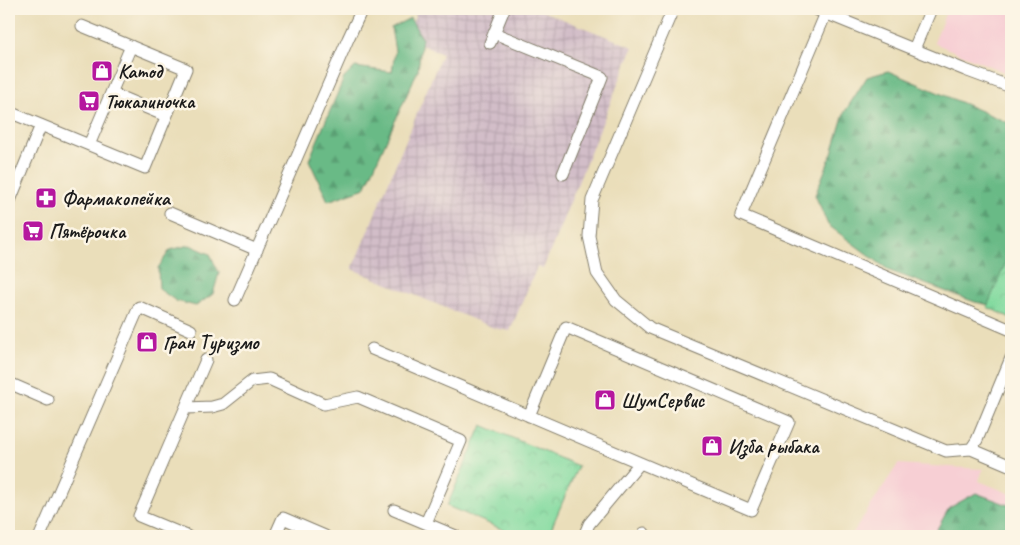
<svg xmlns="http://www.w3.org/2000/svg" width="1020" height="545" font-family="Caveat,sans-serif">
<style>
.built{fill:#f7cfd4}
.industrial{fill:url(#industrial-grid)}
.forest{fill:url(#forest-firs);stroke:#426b51}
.park{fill:url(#park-crowns);stroke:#4f7b5e}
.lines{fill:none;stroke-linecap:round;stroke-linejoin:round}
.lane-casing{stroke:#837d6b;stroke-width:13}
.lane{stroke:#fff;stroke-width:11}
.labels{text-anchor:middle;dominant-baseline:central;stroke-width:5;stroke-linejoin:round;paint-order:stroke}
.poi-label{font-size:20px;font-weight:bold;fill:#1c1c1c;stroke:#fcf5e5;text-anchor:start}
</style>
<defs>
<pattern id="industrial-grid" width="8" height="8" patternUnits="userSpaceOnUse" patternTransform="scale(1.25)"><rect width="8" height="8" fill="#d2bdc8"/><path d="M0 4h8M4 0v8" fill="none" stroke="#b4a2ab"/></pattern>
<pattern id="forest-firs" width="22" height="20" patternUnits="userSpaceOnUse" patternTransform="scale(1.25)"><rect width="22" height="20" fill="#69ba86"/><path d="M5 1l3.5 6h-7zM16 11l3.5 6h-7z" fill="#5a9f73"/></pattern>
<pattern id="park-crowns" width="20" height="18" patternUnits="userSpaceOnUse" patternTransform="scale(1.25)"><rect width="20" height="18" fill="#82da9f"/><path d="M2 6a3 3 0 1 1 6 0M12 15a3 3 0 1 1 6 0" fill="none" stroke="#70ba88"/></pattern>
</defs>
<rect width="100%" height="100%" fill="#fcf5e5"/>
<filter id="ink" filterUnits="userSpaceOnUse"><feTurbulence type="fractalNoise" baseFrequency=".02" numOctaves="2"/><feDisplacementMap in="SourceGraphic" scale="10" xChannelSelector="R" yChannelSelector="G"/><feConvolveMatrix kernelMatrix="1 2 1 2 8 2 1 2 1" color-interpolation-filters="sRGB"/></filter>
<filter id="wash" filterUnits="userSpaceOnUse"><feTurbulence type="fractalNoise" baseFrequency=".0096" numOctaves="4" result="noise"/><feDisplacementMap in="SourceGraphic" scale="20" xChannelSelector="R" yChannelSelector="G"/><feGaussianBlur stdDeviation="1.12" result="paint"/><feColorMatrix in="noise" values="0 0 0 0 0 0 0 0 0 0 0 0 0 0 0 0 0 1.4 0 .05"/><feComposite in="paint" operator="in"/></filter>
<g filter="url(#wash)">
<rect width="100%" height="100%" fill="#eadeba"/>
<path class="built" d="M947,9H1011V75L934,43Z
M898,464L983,469L979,481L1011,494V536H851Z"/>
<path class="industrial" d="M418,9H537L633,47L543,269L537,267L510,331L494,328L352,269L442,54L406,38Z"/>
<path class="forest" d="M410,18L422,38L418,70L365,188L328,201L309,160L344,78L355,67L392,72L395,51L391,28Z
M888,71L1011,124V303L995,306L975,302L890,271L828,225L815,195L832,153L844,113L867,77Z
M190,245L210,254L219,273L213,294L196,306L176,301L159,289L158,268L170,250Z
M976,493L1011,506V536H933L949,508Z"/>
<path class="park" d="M1011,250V318L987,307Z
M482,425L578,466L548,536H518L447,506Z"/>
</g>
<g filter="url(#ink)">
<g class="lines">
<g class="lane-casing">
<path id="lane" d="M673,9L592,200L589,236L597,273L616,300L650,328L946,451L971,449L977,440L1011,358
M815,9L965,70L1011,87
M826,13L741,215L1011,330
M494,33L602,77L563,174
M490,43L504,9
M914,49L931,9
M111,93L166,116
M9,112L145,168L186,69L82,26
M89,145L131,46
M9,203L41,125
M170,213L257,250
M235,300L348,39L362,9
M372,349L751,510L789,422L566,327L529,416
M9,383L48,400
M186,408L212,407L223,404L252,381L269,379L324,404L358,397L461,441L426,523
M971,449L1011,466
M394,510L456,536
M40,536L139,307L191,330
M187,536L139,516L206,360
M275,536L283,518L325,536
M584,536L589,524L640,463
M643,536L644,533"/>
</g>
<use href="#lane" class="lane"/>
</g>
</g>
<defs>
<g id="shop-square" transform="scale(1.125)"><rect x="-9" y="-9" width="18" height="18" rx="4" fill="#b5179e" stroke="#fcf5e5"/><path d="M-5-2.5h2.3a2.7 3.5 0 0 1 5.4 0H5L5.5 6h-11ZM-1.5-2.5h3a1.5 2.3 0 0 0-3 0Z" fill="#fff"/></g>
<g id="supermarket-square" transform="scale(1.125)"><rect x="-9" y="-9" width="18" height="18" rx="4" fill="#b5179e" stroke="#fcf5e5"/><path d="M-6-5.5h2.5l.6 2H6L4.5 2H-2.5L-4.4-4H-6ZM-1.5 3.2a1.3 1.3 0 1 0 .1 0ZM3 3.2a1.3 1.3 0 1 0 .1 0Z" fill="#fff"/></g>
<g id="pharmacy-square" transform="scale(1.125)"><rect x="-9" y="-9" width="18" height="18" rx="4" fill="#b5179e" stroke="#fcf5e5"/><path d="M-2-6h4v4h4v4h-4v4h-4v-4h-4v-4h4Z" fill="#fff"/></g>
</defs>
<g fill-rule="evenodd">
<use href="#shop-square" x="102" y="71"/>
<use href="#supermarket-square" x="89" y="101"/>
<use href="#pharmacy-square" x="46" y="198"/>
<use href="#supermarket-square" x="33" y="231"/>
<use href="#shop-square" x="147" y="342"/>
<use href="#shop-square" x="605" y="400"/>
<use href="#shop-square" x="712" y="446"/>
</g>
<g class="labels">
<g class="poi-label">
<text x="118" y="71">Катод</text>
<text x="105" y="101">Тюкалиночка</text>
<text x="62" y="198">Фармакопейка</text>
<text x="49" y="231">Пятёрочка</text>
<text x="163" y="342">Гран Туризмо</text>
<text x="621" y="400">ШумСервис</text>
<text x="728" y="446">Изба рыбака</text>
</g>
</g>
<rect width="1020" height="545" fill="none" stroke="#fcf5e5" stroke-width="30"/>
</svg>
